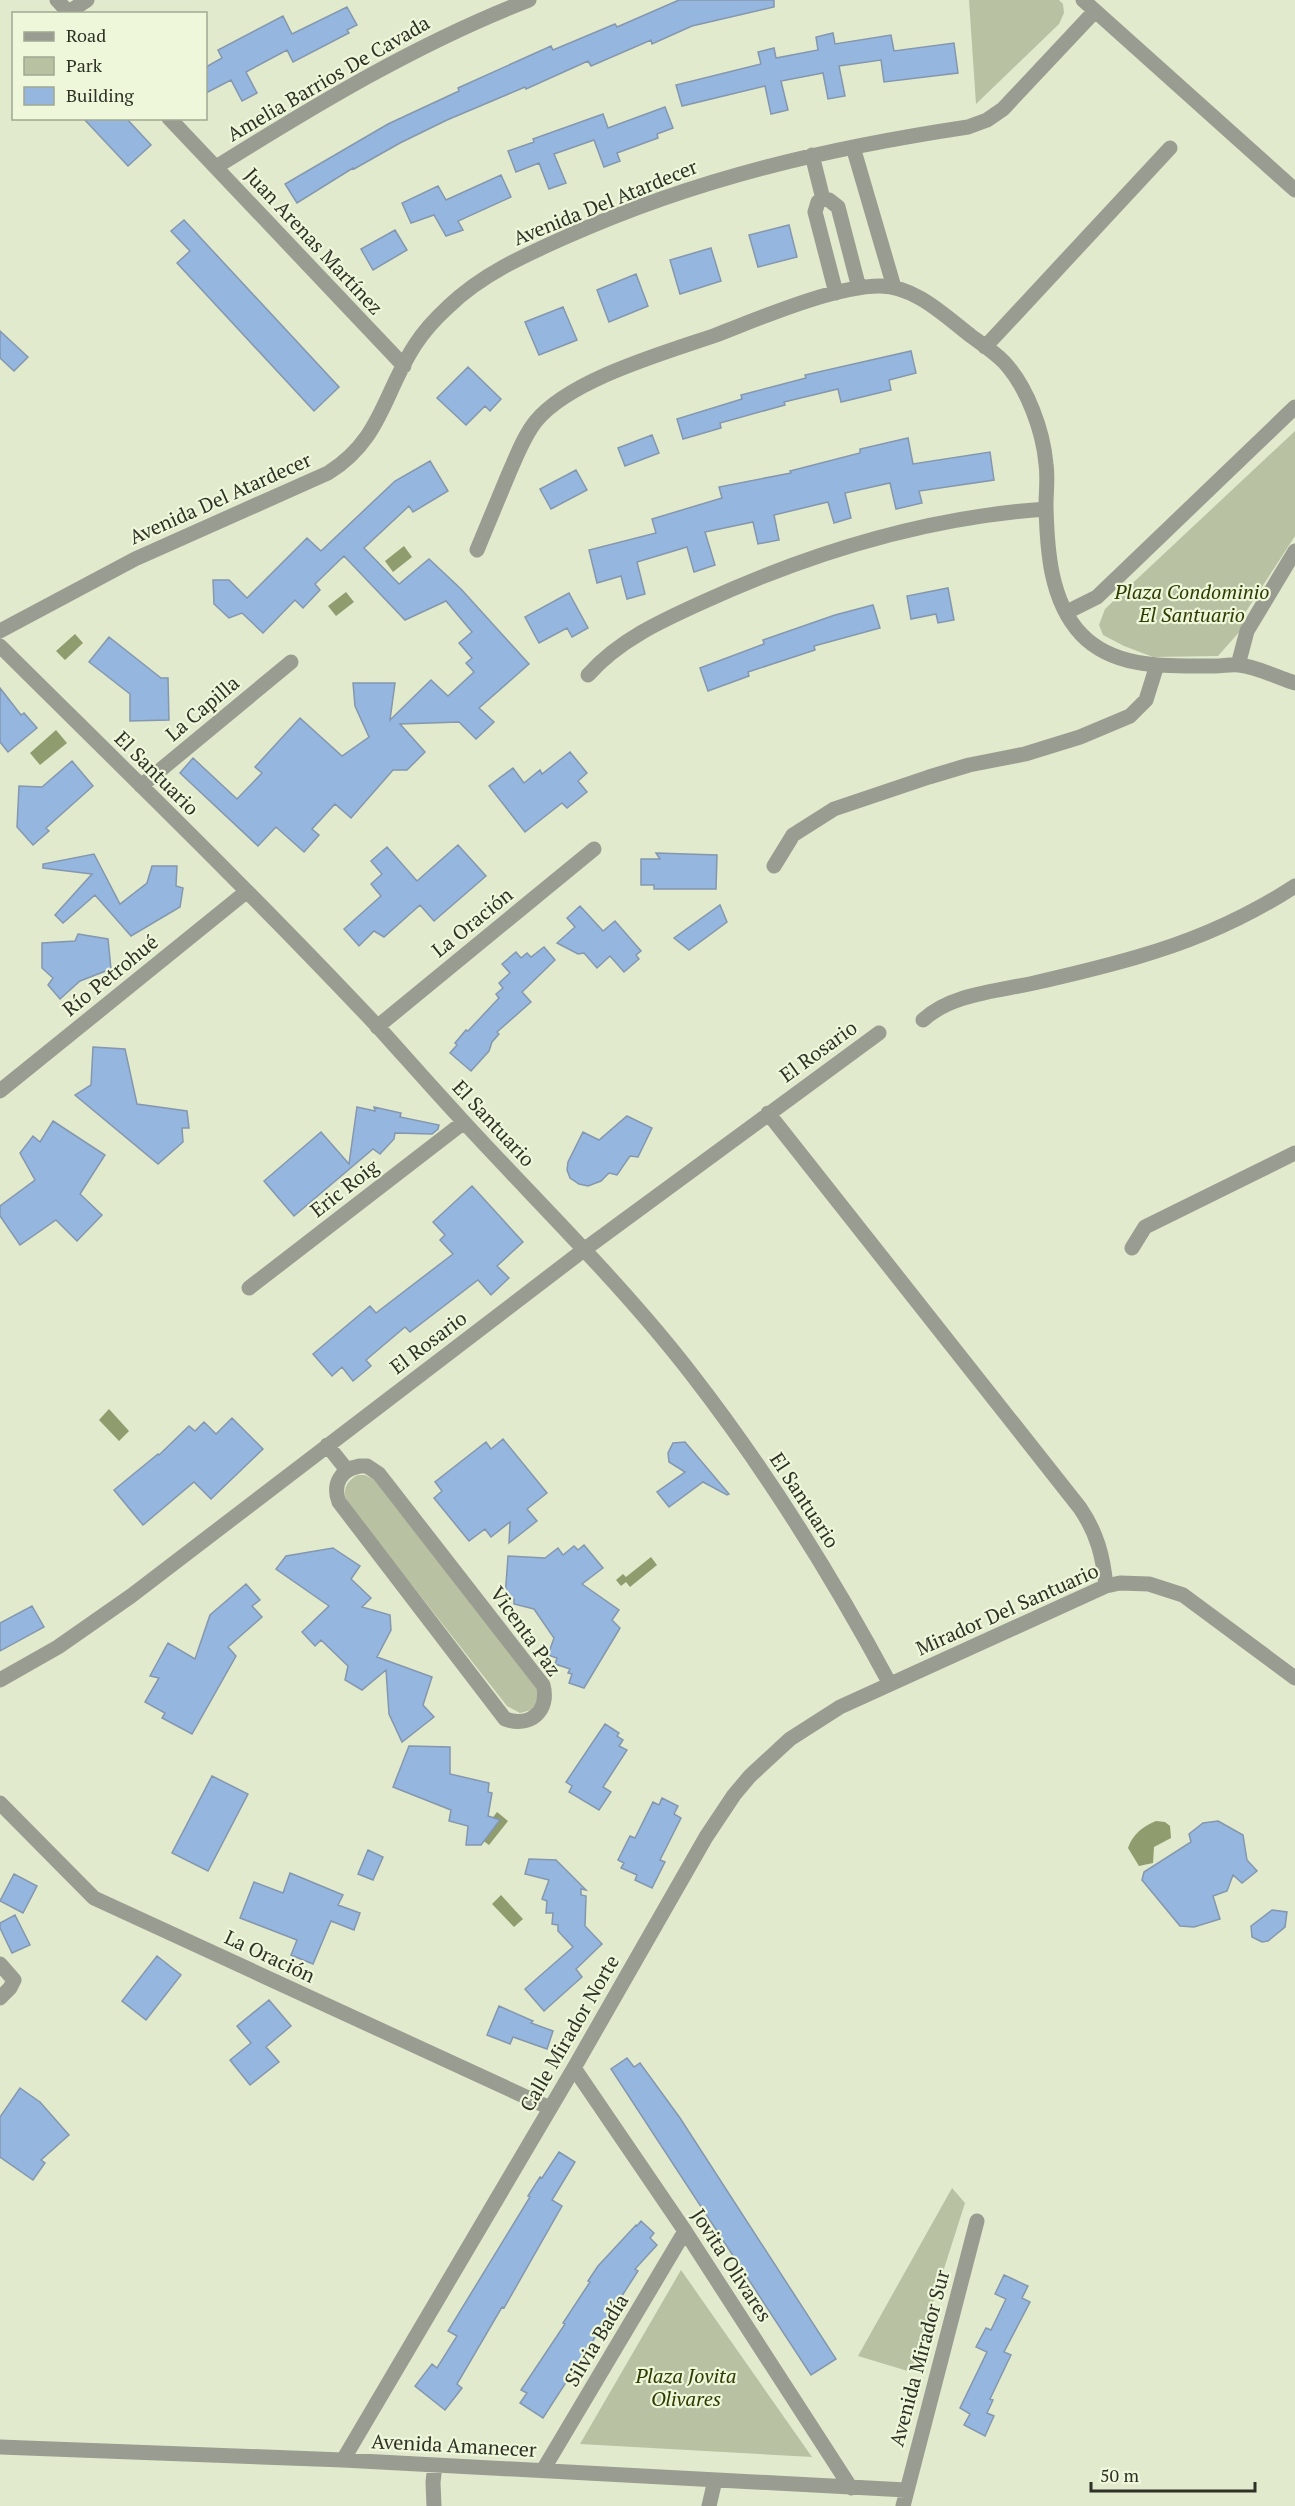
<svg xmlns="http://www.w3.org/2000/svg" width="1295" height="2506" font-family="'PT Serif',serif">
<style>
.green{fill:#b8c1a2}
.water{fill:#8f9c6d}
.building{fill:#95b6de;stroke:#8497ae;stroke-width:1.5}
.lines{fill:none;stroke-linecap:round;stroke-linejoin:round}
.minor{stroke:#999d91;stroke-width:15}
.labels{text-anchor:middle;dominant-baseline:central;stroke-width:4.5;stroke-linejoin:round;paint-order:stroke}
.street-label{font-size:20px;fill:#2e3126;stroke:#eef7da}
.park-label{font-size:20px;font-style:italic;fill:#303b01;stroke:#eef7da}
</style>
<rect width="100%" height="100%" fill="#e1eacd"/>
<path class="green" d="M969,0H1059L1063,4L1064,13L1059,24L976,104Z
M1295,431V536L1245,613L1241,630L1218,656L1153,657L1124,646L1103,635L1099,625L1105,609Z
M358,1475H365L375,1480L536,1687L538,1701L531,1710L520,1713L507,1706L349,1505C341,1493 345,1481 358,1475Z
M952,2188L965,2203L911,2372L858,2356Z
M681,2270L812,2457L580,2444Z"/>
<path class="water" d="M404,546L412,557L393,572L385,561Z
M346,592L354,602L336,616L328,606Z
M75,634L83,643L65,660L56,651Z
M56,730L67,743L40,765L30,753Z
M109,1409L129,1431L119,1441L99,1420Z
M651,1557L657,1565L630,1587L626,1582L621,1586L616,1580L623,1574L626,1577Z
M497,1812L508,1821L489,1845L478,1837Z
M1156,1821L1165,1822L1170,1826L1171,1838L1154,1847L1153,1863L1139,1866L1128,1848C1133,1834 1142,1827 1156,1821Z
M501,1895L523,1919L514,1927L492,1904Z"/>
<path class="building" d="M679,0H774V7L692,26L652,44L651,40L591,66L588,61L526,89L525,87L447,120L400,143L354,169L353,168L297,203L285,184L388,124L459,91L458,88L551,46L553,50L615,24L617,27Z
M347,7L357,25L347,30L349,33L293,62L287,50L246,72L257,93L242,101L231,80L206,93V67L222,58L218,50L283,16L292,34Z
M833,33L835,44L891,35L894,51L954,43L958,73L884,82L881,60L839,66L845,96L828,99L823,73L781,81L788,110L771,114L765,86L682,106L676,85L761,64L758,52L774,48L776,58L818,50L816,37Z
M665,107L673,128L657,134L658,138L617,153L620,161L604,167L594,140L554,154L566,183L549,189L539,163L516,172L508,151L534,142L533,139L603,114L608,128Z
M83,118H126L151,145L128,166Z
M501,175L511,197L458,221L463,230L446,236L434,215L411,223L402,203L438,186L446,200Z
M184,220L339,387L314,411L177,263L190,251L171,231Z
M789,225L797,257L758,267L749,235Z
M395,230L407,250L373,270L361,249Z
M711,248L721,281L680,294L670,260Z
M636,274L648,306L609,322L597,290Z
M563,307L577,340L539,355L525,322Z
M0,331L28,357L14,371L0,358Z
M911,351L916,373L889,380L891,390L841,402L838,389L784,402L785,405L720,423L721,428L683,439L677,419L742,399L741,395L806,378L805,375Z
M468,367L501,399L490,411L485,406L466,425L437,398Z
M652,435L659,453L625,466L618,448Z
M908,438L913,464L990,452L994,480L919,491L922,503L896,509L890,483L845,493L851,518L834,523L828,502L774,515L779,540L758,544L753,522L705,532L715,565L694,572L687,547L637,562L645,594L627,599L621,576L597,583L589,550L656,533L652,519L722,498L719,487L791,473L790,471L860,453V449Z
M430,461L448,491L413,512L409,506L364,548L399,584L429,559L461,589L529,664L479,708L494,722L476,739L459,722L400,724L425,752L407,770H393L351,818L335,804L312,829L319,835L304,852L276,827L258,846L180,773L193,758L237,799L262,773L255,767L300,718L342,756L369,737L355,706L353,683H395L390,720L431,680L448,696L474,672L466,663L472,658L459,643L472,632L446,601L405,620L344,556L315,584L320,590L303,608L295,600L263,633L242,613L229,618L214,604L213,580H229L247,598L307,538L321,551L395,481Z
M576,470L587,490L551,509L540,489Z
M948,588L954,620L938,623L936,614L911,619L907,596Z
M569,593L588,628L572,637L567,628L539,643L525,617Z
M873,605L880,628L814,646L815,650L748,672L749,676L708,691L700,668L764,644L763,640L835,615Z
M109,637L161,678H168L169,720L130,721V694L89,662Z
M0,688L21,715L24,713L37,728L8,752L0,742Z
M570,752L587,773L578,781L587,792L567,808L562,803L525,832L489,786L513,768L524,783L540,770L542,774Z
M72,761L93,786L46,828L49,831L33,845L17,827L19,786L42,787Z
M458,845L486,876L434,921L420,905L384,937L374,931L359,946L344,929L381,896L371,884L382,874L371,861L387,847L417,881Z
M656,853L717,855L716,889H654V885H641V859H660Z
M94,854L120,904L147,883L152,866H177L176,886L183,888L180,907L131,936L95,895L63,923L55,915L92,874L43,868V864Z
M720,905L727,922L689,950L674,938Z
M580,906L603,931L615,921L641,951L636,955L639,959L624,972L610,956L597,968L584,953L578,954L557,943L575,927L567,918Z
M78,934L108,939L111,969L80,981L60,999L48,985L53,978L42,968V943L75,941Z
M544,947L555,960L522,992L531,1002L497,1032L499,1034L492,1042L489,1051L471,1071L450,1053L457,1045L455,1043L466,1030L468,1031L499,998L496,994L503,988L499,983L510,973L502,964L516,952L521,958L527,953L531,957Z
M93,1047L125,1049L137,1104L187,1111L189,1128H182L183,1142L158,1164L75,1095L91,1085Z
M357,1107L375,1111L374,1107L401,1113L400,1117L439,1125L438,1129L432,1134L395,1133L394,1139L380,1154L373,1149L294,1216L264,1181L321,1132L349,1164Z
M627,1116L652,1128L638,1157L630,1156L617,1175L609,1173L601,1181L588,1186L579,1184L570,1178L567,1170L568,1162L583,1132L599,1140Z
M53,1121L105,1155L80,1194L102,1215L77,1241L56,1220L20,1245L0,1216V1206L35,1180L20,1153L33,1136L40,1142Z
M472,1186L523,1242L497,1266L509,1278L491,1295L478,1280L410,1332L405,1327L366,1360L371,1366L353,1381L342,1367L332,1376L313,1354L370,1306L376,1313L453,1254L440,1240L445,1235L433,1222Z
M232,1418L263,1449L211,1499L194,1482L143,1525L114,1490L158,1454L159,1455L189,1426L195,1431L204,1422L216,1434Z
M503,1439L547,1493L527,1509L537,1521L509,1543L510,1522L491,1537L485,1529L469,1541L434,1498L442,1491L435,1482L486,1442L491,1449Z
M685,1442L729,1494L727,1495L703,1482L669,1507L657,1492L685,1472L669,1462L668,1453L673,1443Z
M584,1545L603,1568L582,1584L619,1610L612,1620L620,1628L584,1688L569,1683L572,1674L568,1673L570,1669L555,1664L557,1658L548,1655L554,1638L534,1609L514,1604V1599L505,1598L508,1556L545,1558L558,1548L563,1555L574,1546L578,1550Z
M333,1548L360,1566L351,1579L371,1598L362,1607L390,1615L391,1630L377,1657L432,1677L423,1705L434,1717L402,1742L389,1714L386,1670L362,1690L345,1680L348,1666L321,1640L315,1646L302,1632L329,1606L276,1569L286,1556Z
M246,1584L260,1600L252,1606L262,1617L228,1647L236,1656L192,1734L162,1718L165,1713L145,1702L159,1678L150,1676L168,1643L195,1659L210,1615Z
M32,1606L44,1627L0,1651V1623Z
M605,1724L619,1733L617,1736L623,1740L619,1746L627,1750L603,1787L611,1792L599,1810L569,1792L572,1786L566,1782Z
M409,1746L450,1747V1774L489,1783L488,1792L492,1793L488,1816L500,1820L481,1845H466L468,1826L449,1821L451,1810L393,1787Z
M212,1776L248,1794L208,1871L172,1853Z
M662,1798L678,1806L674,1814L681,1818L660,1860L665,1862L652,1888L635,1880L637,1875L621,1868L624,1863L618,1860L630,1836L635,1838L653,1802L659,1805Z
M1218,1821L1243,1835L1247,1860L1257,1871L1242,1883L1233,1875L1227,1891L1213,1896L1220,1919L1194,1927L1180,1926L1142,1880L1144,1872L1191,1842L1189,1834L1203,1823Z
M368,1850L383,1857L373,1880L358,1874Z
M529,1859L556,1860L586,1890L581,1889V1895L586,1896L585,1926L602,1944L576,1969L582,1977L544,2011L525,1989L573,1947L558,1931V1925L552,1924L553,1913H546L547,1901L542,1899L549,1880L525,1874Z
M290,1873L343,1895L338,1905L360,1913L354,1930L331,1921L313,1964L291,1955L297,1940L240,1918L254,1882L283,1893Z
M14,1874L37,1886L23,1913L0,1901Z
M1272,1910L1287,1912L1285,1927L1268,1941L1262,1942L1252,1937L1251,1926Z
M15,1915L30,1945L12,1953L0,1928V1923Z
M157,1956L181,1975L146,2020L122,2001Z
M269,2000L291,2026L266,2047L279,2062L250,2085L230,2060L251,2043L237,2026Z
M499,2006L533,2021L531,2023L553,2031L547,2049L513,2037L510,2044L487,2035Z
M627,2058L634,2067L640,2063L680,2118L836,2359L811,2375L611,2069Z
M20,2088L40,2102L69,2135L41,2160L45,2163L33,2180L0,2157V2117Z
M559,2152L575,2162L552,2200L562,2206L504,2308L502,2307L457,2384L462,2388L445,2410L415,2386L432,2364L437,2368L457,2336L448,2331L530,2197L528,2196L540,2177L542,2178Z
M641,2221L654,2233L650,2238L657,2245L635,2269L638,2271L543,2418L520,2403L527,2393L521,2390L565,2324L563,2323L590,2282L588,2281L598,2266L636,2225L637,2226Z
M1004,2275L1028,2286L1022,2298L1030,2302L1004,2352L1011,2355L990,2399L993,2400L987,2413L994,2416L985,2436L964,2425L970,2414L960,2408L987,2352L976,2347L986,2328L991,2330L1006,2299L995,2294Z"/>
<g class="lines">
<path class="minor" d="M57,0L70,14
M1083,0L1295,190
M69,12L87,0
M169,118L404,366
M853,147L894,287
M812,155L823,199
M216,167C317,104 418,43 529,0
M823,199L829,200L838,207L859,288
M823,199L818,202L815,212L836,293
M985,347L1170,148
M477,550C488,524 498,499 509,473C517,455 524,436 536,421C571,379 664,353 716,335C760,318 834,286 880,286C915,286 945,316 971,336C982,344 994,352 1004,362C1027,387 1043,430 1046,464C1048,478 1046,492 1046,506C1047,549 1050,601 1081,634C1115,670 1169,666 1215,666C1223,666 1231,664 1239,665C1257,667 1277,677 1295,683
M1067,612L1097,597L1295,407
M0,631L135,559L328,473C382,439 383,394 415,345C424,331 436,318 448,307C482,274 525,255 568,236C698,178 828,148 968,127L987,120L1003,109L1095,11
M0,646C127,772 256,897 379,1028C407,1059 434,1090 462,1120C540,1205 623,1285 693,1376C768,1473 832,1576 890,1684
M1238,665L1247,631L1295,551
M588,675C619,640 661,621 703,602C810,553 928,517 1046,509
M141,786L291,662
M774,866L793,835L834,809L929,777L969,765L1025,754L1080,737L1130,716L1146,700L1157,665
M923,1020C951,994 998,991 1034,983C1069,975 1103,967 1137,957C1193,941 1246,918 1295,886
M377,1027L594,849
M0,1091L246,892
M768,1113L1080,1508C1097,1533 1103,1556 1106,1586
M1132,1248L1145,1227L1295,1153
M249,1288L464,1122
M327,1445L347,1470
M360,1466H367L379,1474L543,1685C550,1711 530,1728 505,1719L339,1502C332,1484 341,1469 360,1466Z
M0,1680L58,1647L131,1596L585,1249L879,1033
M0,1803L94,1898L550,2108
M0,1964L14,1980L10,1988L0,1998
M574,2068L685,2231L851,2488
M0,2447L343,2460L906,2490
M343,2460L574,2068L706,1837L734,1795L750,1776L790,1739L840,1707L1106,1586L1120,1583L1149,1584L1183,1595L1295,1678
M543,2470L685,2231
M434,2506L433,2482L435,2465
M709,2506L715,2480
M903,2506L977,2221"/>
</g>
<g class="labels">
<g class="street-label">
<text transform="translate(328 78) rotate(-30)">Amelia Barrios De Cavada</text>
<text transform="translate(605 202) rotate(-22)">Avenida Del Atardecer</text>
<text transform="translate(314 241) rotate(47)">Juan Arenas Martínez</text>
<text transform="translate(220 498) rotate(-24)">Avenida Del Atardecer</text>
<text transform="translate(202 708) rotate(-40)">La Capilla</text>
<text transform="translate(157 773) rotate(45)">El Santuario</text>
<text transform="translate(472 922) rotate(-39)">La Oración</text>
<text transform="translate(110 975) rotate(-39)">Río Petrohué</text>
<text transform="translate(818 1051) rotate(-36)">El Rosario</text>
<text transform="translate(494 1123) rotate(47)">El Santuario</text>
<text transform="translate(344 1188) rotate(-38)">Eric Roig</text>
<text transform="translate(428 1342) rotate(-37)">El Rosario</text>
<text transform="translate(805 1500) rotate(57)">El Santuario</text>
<text transform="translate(1007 1609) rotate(-24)">Mirador Del Santuario</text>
<text transform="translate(526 1631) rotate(54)">Vicenta Paz</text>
<text transform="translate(270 1956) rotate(25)">La Oración</text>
<text transform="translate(569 2033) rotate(-60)">Calle Mirador Norte</text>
<text transform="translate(732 2265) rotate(57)">Jovita Olivares</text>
<text transform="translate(596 2340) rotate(-59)">Silvia Badía</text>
<text transform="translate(919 2358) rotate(-75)">Avenida Mirador Sur</text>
<text transform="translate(454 2445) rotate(3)">Avenida Amanecer</text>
</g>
<g class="park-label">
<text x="1192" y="591">Plaza Condominio<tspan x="1192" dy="23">El Santuario</tspan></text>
<text x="686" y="2375">Plaza Jovita<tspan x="686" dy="23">Olivares</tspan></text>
</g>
</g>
<rect x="12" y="12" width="195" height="108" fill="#eef7da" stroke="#a1a892" stroke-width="1.5"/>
<rect x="24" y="32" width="30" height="9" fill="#999d91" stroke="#a1a892" stroke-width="1.5"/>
<text x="66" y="42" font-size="18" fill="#2e3126">Road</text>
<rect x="24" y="57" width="30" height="18" fill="#b8c1a2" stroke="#a1a892" stroke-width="1.5"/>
<text x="66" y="72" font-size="18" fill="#2e3126">Park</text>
<rect x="24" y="87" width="30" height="18" fill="#95b6de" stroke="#a1a892" stroke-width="1.5"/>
<text x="66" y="102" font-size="18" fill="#2e3126">Building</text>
<path d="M1091 2482v9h164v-9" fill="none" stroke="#2e3126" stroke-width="3"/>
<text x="1100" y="2482" font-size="18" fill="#2e3126" stroke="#eef7da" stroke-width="4.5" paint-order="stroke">50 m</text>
</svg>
